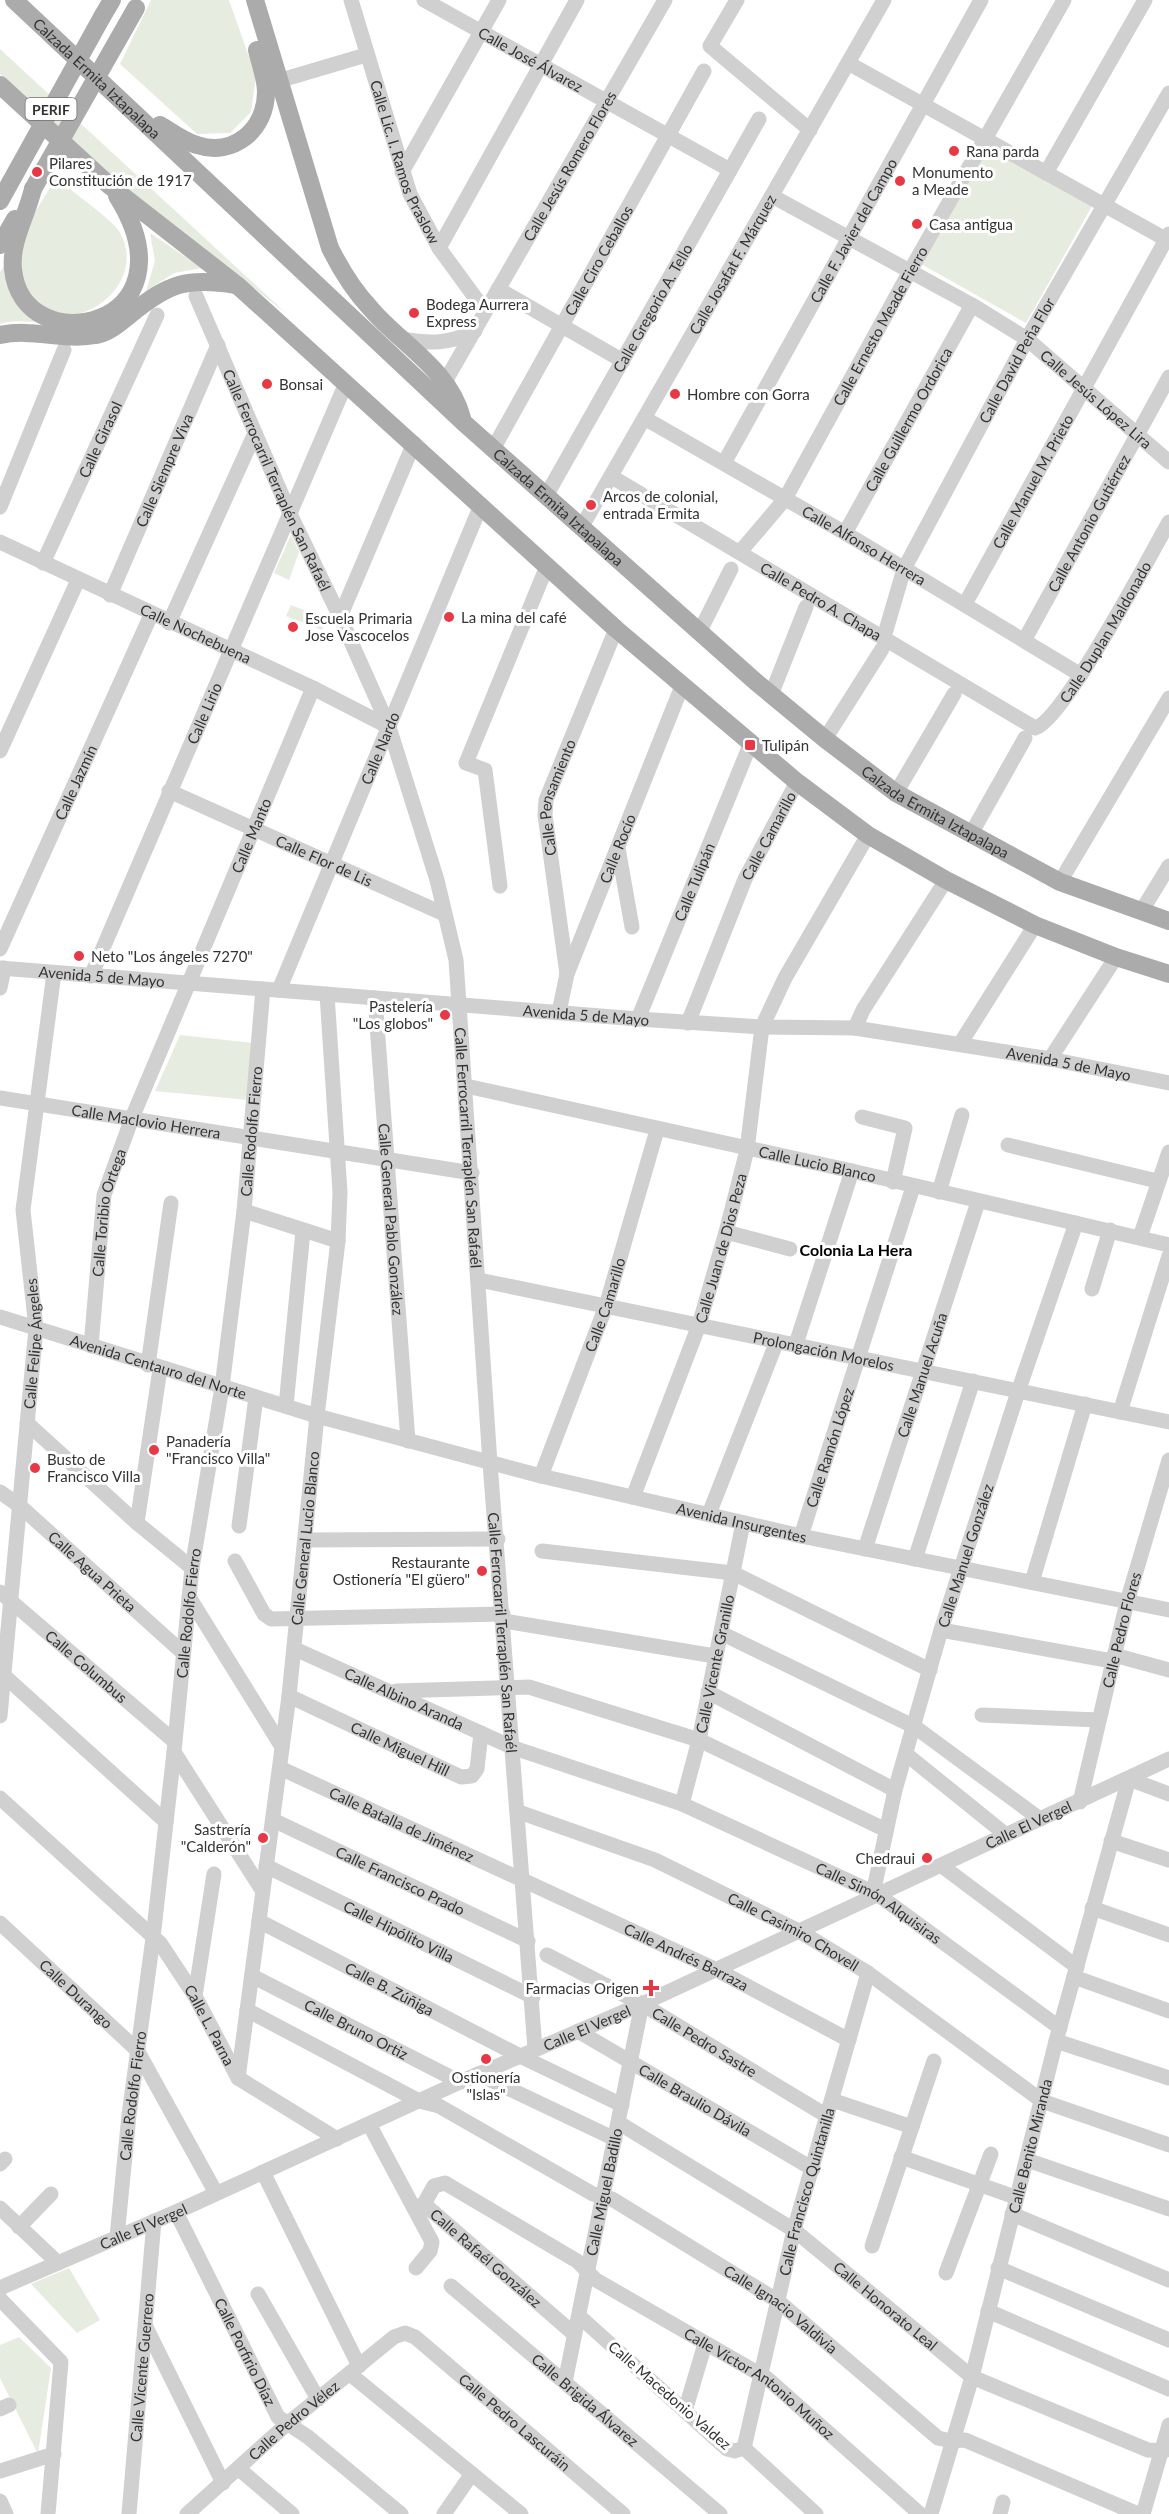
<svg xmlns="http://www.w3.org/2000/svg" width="1169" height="2514" font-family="Lato,sans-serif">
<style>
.green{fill:#e6ecdf}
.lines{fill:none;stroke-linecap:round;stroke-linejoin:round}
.minor{stroke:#d0d0d0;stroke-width:15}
.major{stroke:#ababab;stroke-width:18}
.major-bridge{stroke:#ababab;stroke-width:18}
.poi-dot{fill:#e63946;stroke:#fff;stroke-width:2}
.labels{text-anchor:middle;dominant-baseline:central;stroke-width:6;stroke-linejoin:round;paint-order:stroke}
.shield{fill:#fff;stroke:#707070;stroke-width:1.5}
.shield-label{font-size:14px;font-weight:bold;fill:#333}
.street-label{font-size:15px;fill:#333;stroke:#fff}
.poi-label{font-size:15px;fill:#333;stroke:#fff;text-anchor:start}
.neighbourhood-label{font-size:16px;font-weight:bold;fill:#000;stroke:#fff}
</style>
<rect width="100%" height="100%" fill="#fff"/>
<path class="green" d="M151,0H229L256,77L251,112L230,133L197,134L120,64Z
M0,49L287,314L97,165L0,74Z
M987,147L1092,206L1026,323L921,264Z
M56,178C69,189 111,219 119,231C140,265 115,303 81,313C70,316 56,320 45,321C29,323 16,319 0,324V272L16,249L19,238Z
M150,233L202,268L174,273L146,291L155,261Z
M291,535L299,552L289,580L274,573Z
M291,605L326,619L322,630L286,616Z
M180,1035L253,1043L248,1100L155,1091Z
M69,2268L100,2320L77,2333L31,2284Z
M19,2337L51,2368L38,2454L0,2378V2345Z"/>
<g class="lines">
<g class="minor">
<path id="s1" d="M351,0L410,194L439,248L485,311"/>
<path id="s2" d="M424,0L730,170"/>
<path d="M737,0L710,46L810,130"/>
<path d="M848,63L1169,241"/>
<path d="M278,81L366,55"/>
<path d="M402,172L499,0"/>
<path d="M1046,173L1145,0"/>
<path id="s3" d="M772,196L972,305L1027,339L1169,462"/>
<path d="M439,248L577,0"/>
<path d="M498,289L623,361"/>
<path id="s4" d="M196,296L291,516L340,617L389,727L437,880L456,960L490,1463L535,2049"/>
<path d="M402,339C430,344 449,344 475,331"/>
<path id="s5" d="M439,392L665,0"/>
<path id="s6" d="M646,419L845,533L1081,675"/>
<path id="s7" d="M493,449L704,71"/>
<path id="s8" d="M724,463L981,0"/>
<path id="s9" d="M612,477L1035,728C1064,720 1150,555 1169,522"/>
<path id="s10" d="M546,496L759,119"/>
<path d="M0,507L64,350"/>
<path id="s11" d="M581,528L884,0"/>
<path id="s12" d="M845,533L972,305"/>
<path id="s13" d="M0,542L313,688L389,727"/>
<path id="s14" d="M740,552L785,499L910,271L1064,0"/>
<path id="s15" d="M43,563L157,315"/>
<path id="s16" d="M110,595L218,345"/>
<path id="s17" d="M965,604L1169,234"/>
<path d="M340,617L414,443"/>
<path d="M169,623L255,433"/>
<path d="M700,631L731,569"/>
<path id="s18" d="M884,637L904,569L1027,339L1169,93"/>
<path id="s19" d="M1025,639L1169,377"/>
<path d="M771,695L806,607"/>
<path d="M825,739L882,649"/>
<path d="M0,751L78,580"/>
<path id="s20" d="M169,791L444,914"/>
<path d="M896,793L954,694"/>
<path d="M971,834L1025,738"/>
<path d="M618,848L632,927"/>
<path d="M1060,882L1169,698"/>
<path d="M500,886L485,770L466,763L547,566"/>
<path d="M1141,912L1169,866"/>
<path id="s21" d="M0,949L151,615"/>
<path id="s22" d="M0,968L638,1019L762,1027L855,1028L1050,1059L1169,1083"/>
<path id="s23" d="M567,974L545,815L546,800L616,629"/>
<path id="s24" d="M91,976L346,383"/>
<path d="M0,988L4,968"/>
<path id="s25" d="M279,990L481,505"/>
<path id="s26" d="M375,998L408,1441"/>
<path id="s27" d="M559,1012L567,974L682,686"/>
<path id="s28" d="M638,1019L750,745"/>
<path id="s29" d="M688,1023L745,879L797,782"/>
<path d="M855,1028L863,1010L946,880"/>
<path d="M960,1044L1035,925"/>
<path d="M1050,1059L1116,957"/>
<path id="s30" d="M466,1086L852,1171L1169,1245"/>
<path id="s31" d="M0,1098L472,1173"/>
<path d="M862,1117L905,1128L893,1182"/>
<path d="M1008,1145L1157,1181"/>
<path d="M939,1192L962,1115"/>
<path d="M244,1211L338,1241"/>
<path d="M726,1232L790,1249"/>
<path d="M1140,1237L1169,1152"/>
<path id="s32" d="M479,1280L1169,1422"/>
<path d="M1092,1289L1110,1230"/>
<path id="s33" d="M0,1317L317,1416L541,1476L801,1536L1169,1610"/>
<path d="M796,1344L852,1171"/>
<path id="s34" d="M91,1346L104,1195L132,1118L313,688"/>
<path d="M148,1365L171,1203"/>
<path d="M286,1406L303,1231"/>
<path d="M1120,1412L1169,1256"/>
<path d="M27,1423L137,1523L192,1568"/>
<path id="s35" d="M541,1476L606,1306L657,1130"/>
<path id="s36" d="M0,1492L20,1506L182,1652"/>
<path id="s37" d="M633,1497L699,1325L726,1232L747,1150L762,1027L785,978L868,835"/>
<path d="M709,1514L777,1341"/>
<path d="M137,1523L160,1369"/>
<path d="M239,1526L256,1397"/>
<path id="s38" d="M801,1536L913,1187"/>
<path d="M307,1540L498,1539"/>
<path id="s39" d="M865,1549L978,1202"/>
<path d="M542,1551L733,1573L930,1670"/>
<path d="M915,1559L973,1381"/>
<path d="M235,1561L264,1614L271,1619L503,1614"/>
<path d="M1032,1582L1085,1404"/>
<path id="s40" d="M0,1592L174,1741"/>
<path d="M189,1597L282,1747"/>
<path d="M504,1621L715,1656"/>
<path d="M941,1630L1112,1661"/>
<path d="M721,1633L915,1727L1040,1819"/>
<path id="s41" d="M295,1649L514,1748L682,1804L877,1894L1060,2028"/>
<path d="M1114,1655L1169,1670"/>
<path d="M0,1672L166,1822"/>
<path d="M396,1691L529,1687L699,1740L886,1830"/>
<path d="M708,1692L895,1790"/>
<path id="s42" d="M289,1696L461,1777L472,1776L477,1769L481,1733"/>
<path d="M982,1715L1098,1720"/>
<path id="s43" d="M0,1716L36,1328L23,1210L54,973"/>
<path d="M174,1752L262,1890"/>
<path d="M906,1754L1005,1834"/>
<path id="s44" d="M280,1768L715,1969L849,2040"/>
<path d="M1129,1779L1169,1794"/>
<path id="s45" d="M0,1798L160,1943L195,1996L238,2078L337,2139"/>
<path id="s46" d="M1080,1802L1127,1602L1169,1460"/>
<path id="s47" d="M682,1804L699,1740L743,1523"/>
<path id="s48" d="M519,1812L655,1860L799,1931L868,1973L1042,2101L1169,2145"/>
<path id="s49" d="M273,1820L528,1941"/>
<path d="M1111,1841L1169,1860"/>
<path id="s50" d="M266,1866L533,1997"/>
<path d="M942,1866L1077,1967"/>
<path id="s51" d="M877,1894L875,1884L895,1790L941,1630L1018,1392L1076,1223"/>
<path d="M1092,1908L1169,1935"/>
<path id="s52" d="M259,1921L520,2056L622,2105"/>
<path id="s53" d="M0,1923L137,2050L216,2193"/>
<path id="s54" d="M547,1955L642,2004L827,2116"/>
<path id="s55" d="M252,1976L460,2082"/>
<path d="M1074,1977L1169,2011"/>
<path d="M195,1996L214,1874"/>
<path id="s56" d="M247,2010L419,2101L439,2106L593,2194L612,2199L778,2301L938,2438L951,2441L965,2440L1138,2514"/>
<path id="s57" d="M578,2031L813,2169"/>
<path d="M1056,2041L1169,2078"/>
<path d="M478,2074L615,2139"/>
<path id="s58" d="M238,2078L289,1696L317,1416L338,1241L340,1192L327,994"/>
<path d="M832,2100L912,2127"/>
<path id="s59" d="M619,2123L794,2230L972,2377L1148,2450L1163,2451L1169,2449"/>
<path d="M369,2124L432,2242L430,2251L416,2268"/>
<path d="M901,2157L1015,2197"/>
<path d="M1027,2160L1169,2209"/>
<path d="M0,2164L5,2159"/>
<path d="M263,2172L359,2366"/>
<path id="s60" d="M424,2204L434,2186L445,2183L577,2261L596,2280L768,2379L920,2514"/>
<path d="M0,2208L58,2263"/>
<path id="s61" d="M414,2208L424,2204L574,2334"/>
<path id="s62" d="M176,2212L278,2417L308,2437L401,2514"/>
<path d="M1012,2214L1169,2280"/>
<path d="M19,2227L51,2194"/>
<path id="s63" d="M117,2237L129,2115L153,1938L174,1752L192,1568L222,1387L244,1211L263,989"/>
<path d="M872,2246L934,2061"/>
<path d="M998,2268L1169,2340"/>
<path d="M946,2273L991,2154"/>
<path id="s64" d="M451,2286L720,2514"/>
<path id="s65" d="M0,2288L176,2212L460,2082L642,2004L1169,1759"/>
<path d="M258,2294L318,2399"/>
<path d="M0,2299L61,2362L48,2514"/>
<path d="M988,2311L1169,2389"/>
<path d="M579,2316L727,2449L735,2451L744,2448L816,2514"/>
<path d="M146,2327L223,2483"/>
<path d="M350,2374L521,2514"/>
<path id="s66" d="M565,2382L642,2004"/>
<path d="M0,2409L9,2405"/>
<path d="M685,2411L705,2344"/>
<path id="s67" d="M744,2448L794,2230L868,1973"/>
<path d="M239,2469L292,2514"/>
<path d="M0,2471L54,2454"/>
<path d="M0,2501L6,2514"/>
<path id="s68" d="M129,2514L154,2221"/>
<path id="s69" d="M187,2514L287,2424L394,2337L405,2333L415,2337L623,2514"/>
<path d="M444,2514L471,2475"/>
<path id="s70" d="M931,2514L972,2377L1056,2041L1129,1779"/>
<path d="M1000,2514L1003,2502"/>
<path d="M1143,2514L1169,2425"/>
</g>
<g class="major">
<path id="s71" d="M14,0L463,422L756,682L825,739L896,793L1060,882L1169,921"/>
<path d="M255,0L330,248C341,270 354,291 371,309C401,344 450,370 462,418"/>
<path d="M102,17L112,0"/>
<path d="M0,85L110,186L237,285L616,629L797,782L868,835L946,880L1035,925L1116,957L1169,974"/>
<path d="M160,125C172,132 183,141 197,145C233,157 266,130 266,92C266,78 260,64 257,50"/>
<path d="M33,189C27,215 10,242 13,269C22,365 200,328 117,196"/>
<path d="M0,245L15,219"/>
<path d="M0,335C32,328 64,341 96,335C109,333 121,322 131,314C169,283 187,277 236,285"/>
</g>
<path class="major-bridge" d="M33,189L136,8
M0,201L102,17"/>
</g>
<g class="poi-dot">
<circle cx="954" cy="151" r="6"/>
<circle cx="37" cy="172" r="6"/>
<circle cx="900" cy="181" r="6"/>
<circle cx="917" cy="224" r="6"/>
<circle cx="414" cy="313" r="6"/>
<circle cx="267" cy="384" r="6"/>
<circle cx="675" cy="394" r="6"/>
<circle cx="591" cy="505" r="6"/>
<circle cx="449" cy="617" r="6"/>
<circle cx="293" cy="627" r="6"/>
<rect x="744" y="739" width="12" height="12" rx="3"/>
<circle cx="79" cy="956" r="6"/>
<circle cx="445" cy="1015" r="6"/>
<circle cx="154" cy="1450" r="6"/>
<circle cx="35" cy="1468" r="6"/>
<circle cx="482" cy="1571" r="6"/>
<circle cx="263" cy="1838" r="6"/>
<circle cx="927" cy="1858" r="6"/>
<path d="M648 1979h6v6h6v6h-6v6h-6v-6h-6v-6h6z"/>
<circle cx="486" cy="2059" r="6"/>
</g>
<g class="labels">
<rect class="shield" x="25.5" y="98" width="51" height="22" rx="4.5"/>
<g class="shield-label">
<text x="51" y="109">PERIF</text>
</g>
<g class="street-label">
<text stroke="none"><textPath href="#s2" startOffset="122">Calle José Álvarez</textPath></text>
<text stroke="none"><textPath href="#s71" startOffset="114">Calzada Ermita Iztapalapa</textPath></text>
<text stroke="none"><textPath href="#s1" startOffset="171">Calle Lic. I. Ramos Praslow</textPath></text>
<text stroke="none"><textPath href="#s5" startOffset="261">Calle Jesús Romero Flores</textPath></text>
<text stroke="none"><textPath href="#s8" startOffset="266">Calle F. Javier del Campo</textPath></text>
<text stroke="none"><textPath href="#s7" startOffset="216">Calle Ciro Ceballos</textPath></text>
<text stroke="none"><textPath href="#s11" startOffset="304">Calle Josafat F. Márquez</textPath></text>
<text stroke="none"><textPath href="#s10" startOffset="216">Calle Gregorio A. Tello</textPath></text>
<text stroke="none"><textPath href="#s14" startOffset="267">Calle Ernesto Meade Fierro</textPath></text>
<text stroke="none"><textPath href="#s18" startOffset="308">Calle David Peña Flor</textPath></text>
<text stroke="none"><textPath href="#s3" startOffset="384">Calle Jesús López Lira</textPath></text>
<text stroke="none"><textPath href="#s12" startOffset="130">Calle Guillermo Ordorica</textPath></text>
<text stroke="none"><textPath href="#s15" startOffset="136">Calle Girasol</textPath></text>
<text stroke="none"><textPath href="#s16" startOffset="136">Calle Siempre Viva</textPath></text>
<text stroke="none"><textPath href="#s4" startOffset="201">Calle Ferrocarril Terraplén San Rafaél</textPath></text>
<text stroke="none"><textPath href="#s17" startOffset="140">Calle Manuel M. Prieto</textPath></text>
<text stroke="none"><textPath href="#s71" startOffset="744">Calzada Ermita Iztapalapa</textPath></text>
<text stroke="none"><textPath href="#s19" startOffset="132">Calle Antonio Gutiérrez</textPath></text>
<text stroke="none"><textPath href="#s6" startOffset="252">Calle Alfonso Herrera</textPath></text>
<text stroke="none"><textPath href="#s9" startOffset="243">Calle Pedro A. Chapa</textPath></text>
<text stroke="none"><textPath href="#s9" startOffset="612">Calle Duplan Maldonado</textPath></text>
<text stroke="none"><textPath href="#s13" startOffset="216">Calle Nochebuena</textPath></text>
<text stroke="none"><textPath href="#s24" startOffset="286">Calle Lirio</textPath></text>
<text stroke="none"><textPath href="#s25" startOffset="262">Calle Nardo</textPath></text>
<text stroke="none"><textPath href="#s21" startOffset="183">Calle Jazmín</textPath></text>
<text stroke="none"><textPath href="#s23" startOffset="180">Calle Pensamiento</textPath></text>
<text stroke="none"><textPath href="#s71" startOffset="1230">Calzada Ermita Iztapalapa</textPath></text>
<text stroke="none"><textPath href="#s34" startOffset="540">Calle Manto</textPath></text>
<text stroke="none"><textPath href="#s29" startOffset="204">Calle Camarillo</textPath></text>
<text stroke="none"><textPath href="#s27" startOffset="174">Calle Rocío</textPath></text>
<text stroke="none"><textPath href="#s20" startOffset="170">Calle Flor de Lis</textPath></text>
<text stroke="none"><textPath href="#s28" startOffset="148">Calle Tulipán</textPath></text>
<text stroke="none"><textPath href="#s22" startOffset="102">Avenida 5 de Mayo</textPath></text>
<text stroke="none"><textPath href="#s22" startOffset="588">Avenida 5 de Mayo</textPath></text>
<text stroke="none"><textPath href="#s22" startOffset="1074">Avenida 5 de Mayo</textPath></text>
<text stroke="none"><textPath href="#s31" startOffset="148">Calle Maclovio Herrera</textPath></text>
<text stroke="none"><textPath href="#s63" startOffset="1114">Calle Rodolfo Fierro</textPath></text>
<text stroke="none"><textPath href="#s4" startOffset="903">Calle Ferrocarril Terraplén San Rafaél</textPath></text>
<text stroke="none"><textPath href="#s30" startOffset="360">Calle Lucio Blanco</textPath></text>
<text stroke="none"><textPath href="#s34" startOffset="135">Calle Toribio Ortega</textPath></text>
<text stroke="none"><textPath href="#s26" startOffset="222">Calle General Pablo González</textPath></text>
<text stroke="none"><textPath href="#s37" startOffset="264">Calle Juan de Dios Peza</textPath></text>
<text stroke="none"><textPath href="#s35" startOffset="183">Calle Camarillo</textPath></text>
<text stroke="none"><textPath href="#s43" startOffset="374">Calle Felipe Ángeles</textPath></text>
<text stroke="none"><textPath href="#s32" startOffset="352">Prolongación Morelos</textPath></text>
<text stroke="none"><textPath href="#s33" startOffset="166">Avenida Centauro del Norte</textPath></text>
<text stroke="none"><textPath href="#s39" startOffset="183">Calle Manuel Acuña</textPath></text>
<text stroke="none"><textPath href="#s38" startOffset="93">Calle Ramón López</textPath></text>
<text stroke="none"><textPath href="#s33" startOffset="770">Avenida Insurgentes</textPath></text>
<text stroke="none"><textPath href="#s58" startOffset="544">Calle General Lucio Blanco</textPath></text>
<text stroke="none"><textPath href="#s51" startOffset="351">Calle Manuel González</textPath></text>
<text stroke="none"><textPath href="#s36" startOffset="122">Calle Agua Prieta</textPath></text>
<text stroke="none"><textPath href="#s63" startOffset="628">Calle Rodolfo Fierro</textPath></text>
<text stroke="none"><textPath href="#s46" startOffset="177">Calle Pedro Flores</textPath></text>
<text stroke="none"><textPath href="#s4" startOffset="1389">Calle Ferrocarril Terraplén San Rafaél</textPath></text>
<text stroke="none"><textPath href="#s47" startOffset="144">Calle Vicente Granillo</textPath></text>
<text stroke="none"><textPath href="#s40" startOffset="114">Calle Columbus</textPath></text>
<text stroke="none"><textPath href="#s41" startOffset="120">Calle Albino Aranda</textPath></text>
<text stroke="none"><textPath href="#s42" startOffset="123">Calle Miguel Hill</textPath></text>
<text stroke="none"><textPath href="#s44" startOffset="134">Calle Batalla de Jiménez</textPath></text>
<text stroke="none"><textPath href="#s65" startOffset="1128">Calle El Vergel</textPath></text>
<text stroke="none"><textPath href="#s49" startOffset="141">Calle Francisco Prado</textPath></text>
<text stroke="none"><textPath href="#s41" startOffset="638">Calle Simón Alquisiras</textPath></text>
<text stroke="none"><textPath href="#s50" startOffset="148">Calle Hipólito Villa</textPath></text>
<text stroke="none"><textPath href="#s48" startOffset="300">Calle Casimiro Chovell</textPath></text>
<text stroke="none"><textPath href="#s44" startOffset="448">Calle Andrés Barraza</textPath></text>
<text stroke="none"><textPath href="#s52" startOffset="147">Calle B. Zúñiga</textPath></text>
<text stroke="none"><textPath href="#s53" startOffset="104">Calle Durango</textPath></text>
<text stroke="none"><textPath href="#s45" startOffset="312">Calle L. Parna</textPath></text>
<text stroke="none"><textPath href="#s65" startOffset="642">Calle El Vergel</textPath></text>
<text stroke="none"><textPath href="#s55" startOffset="117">Calle Bruno Ortiz</textPath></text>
<text stroke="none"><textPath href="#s54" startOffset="180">Calle Pedro Sastre</textPath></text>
<text stroke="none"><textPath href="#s63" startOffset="142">Calle Rodolfo Fierro</textPath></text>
<text stroke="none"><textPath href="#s57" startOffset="136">Calle Braulio Dávila</textPath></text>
<text stroke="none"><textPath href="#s70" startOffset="381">Calle Benito Miranda</textPath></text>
<text stroke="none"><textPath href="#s67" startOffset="264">Calle Francisco Quintanilla</textPath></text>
<text stroke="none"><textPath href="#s66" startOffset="194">Calle Miguel Badillo</textPath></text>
<text stroke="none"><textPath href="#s65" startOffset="156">Calle El Vergel</textPath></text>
<text stroke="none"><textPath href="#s61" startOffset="93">Calle Rafaél González</textPath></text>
<text stroke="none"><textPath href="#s59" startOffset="324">Calle Honorato Leal</textPath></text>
<text stroke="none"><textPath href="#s56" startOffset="614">Calle Ignacio Valdivia</textPath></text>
<text stroke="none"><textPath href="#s62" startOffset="156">Calle Porfirio Díaz</textPath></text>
<text stroke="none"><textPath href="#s68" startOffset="147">Calle Vicente Guerrero</textPath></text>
<text stroke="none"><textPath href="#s60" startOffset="406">Calle Víctor Antonio Muñoz</textPath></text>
<text transform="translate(670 2395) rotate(41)">Calle Macedonio Valdez</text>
<text stroke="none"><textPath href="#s64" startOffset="176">Calle Brigida Álvarez</textPath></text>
<text stroke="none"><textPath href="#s69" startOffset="142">Calle Pedro Vélez</textPath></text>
<text stroke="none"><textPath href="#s69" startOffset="426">Calle Pedro Lascuráin</textPath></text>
</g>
<g class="poi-label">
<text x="966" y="151">Rana parda</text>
<text x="49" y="163">Pilares<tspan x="49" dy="17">Constitución de 1917</tspan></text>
<text x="912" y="172">Monumento<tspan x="912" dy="17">a Meade</tspan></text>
<text x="929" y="224">Casa antigua</text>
<text x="426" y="304">Bodega Aurrera<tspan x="426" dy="17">Express</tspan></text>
<text x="279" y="384">Bonsai</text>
<text x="687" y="394">Hombre con Gorra</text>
<text x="603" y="496">Arcos de colonial,<tspan x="603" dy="17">entrada Ermita</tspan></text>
<text x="461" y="617">La mina del café</text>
<text x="305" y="618">Escuela Primaria<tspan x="305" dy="17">Jose Vascocelos</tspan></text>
<text x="762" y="745">Tulipán</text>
<text x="91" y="956">Neto "Los ángeles 7270"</text>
<text x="433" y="1006" text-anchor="end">Pastelería<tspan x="433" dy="17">"Los globos"</tspan></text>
<text x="166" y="1441">Panadería<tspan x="166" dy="17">"Francisco Villa"</tspan></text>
<text x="47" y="1459">Busto de<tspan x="47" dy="17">Francisco Villa</tspan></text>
<text x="470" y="1562" text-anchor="end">Restaurante<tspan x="470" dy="17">Ostionería "El güero"</tspan></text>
<text x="251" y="1829" text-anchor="end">Sastrería<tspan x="251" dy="17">"Calderón"</tspan></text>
<text x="915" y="1858" text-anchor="end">Chedraui</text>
<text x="639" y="1988" text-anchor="end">Farmacias Origen</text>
<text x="486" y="2077" text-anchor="middle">Ostionería<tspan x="486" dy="17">"Islas"</tspan></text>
</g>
<g class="neighbourhood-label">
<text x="856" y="1249">Colonia La Hera</text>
</g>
</g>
</svg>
